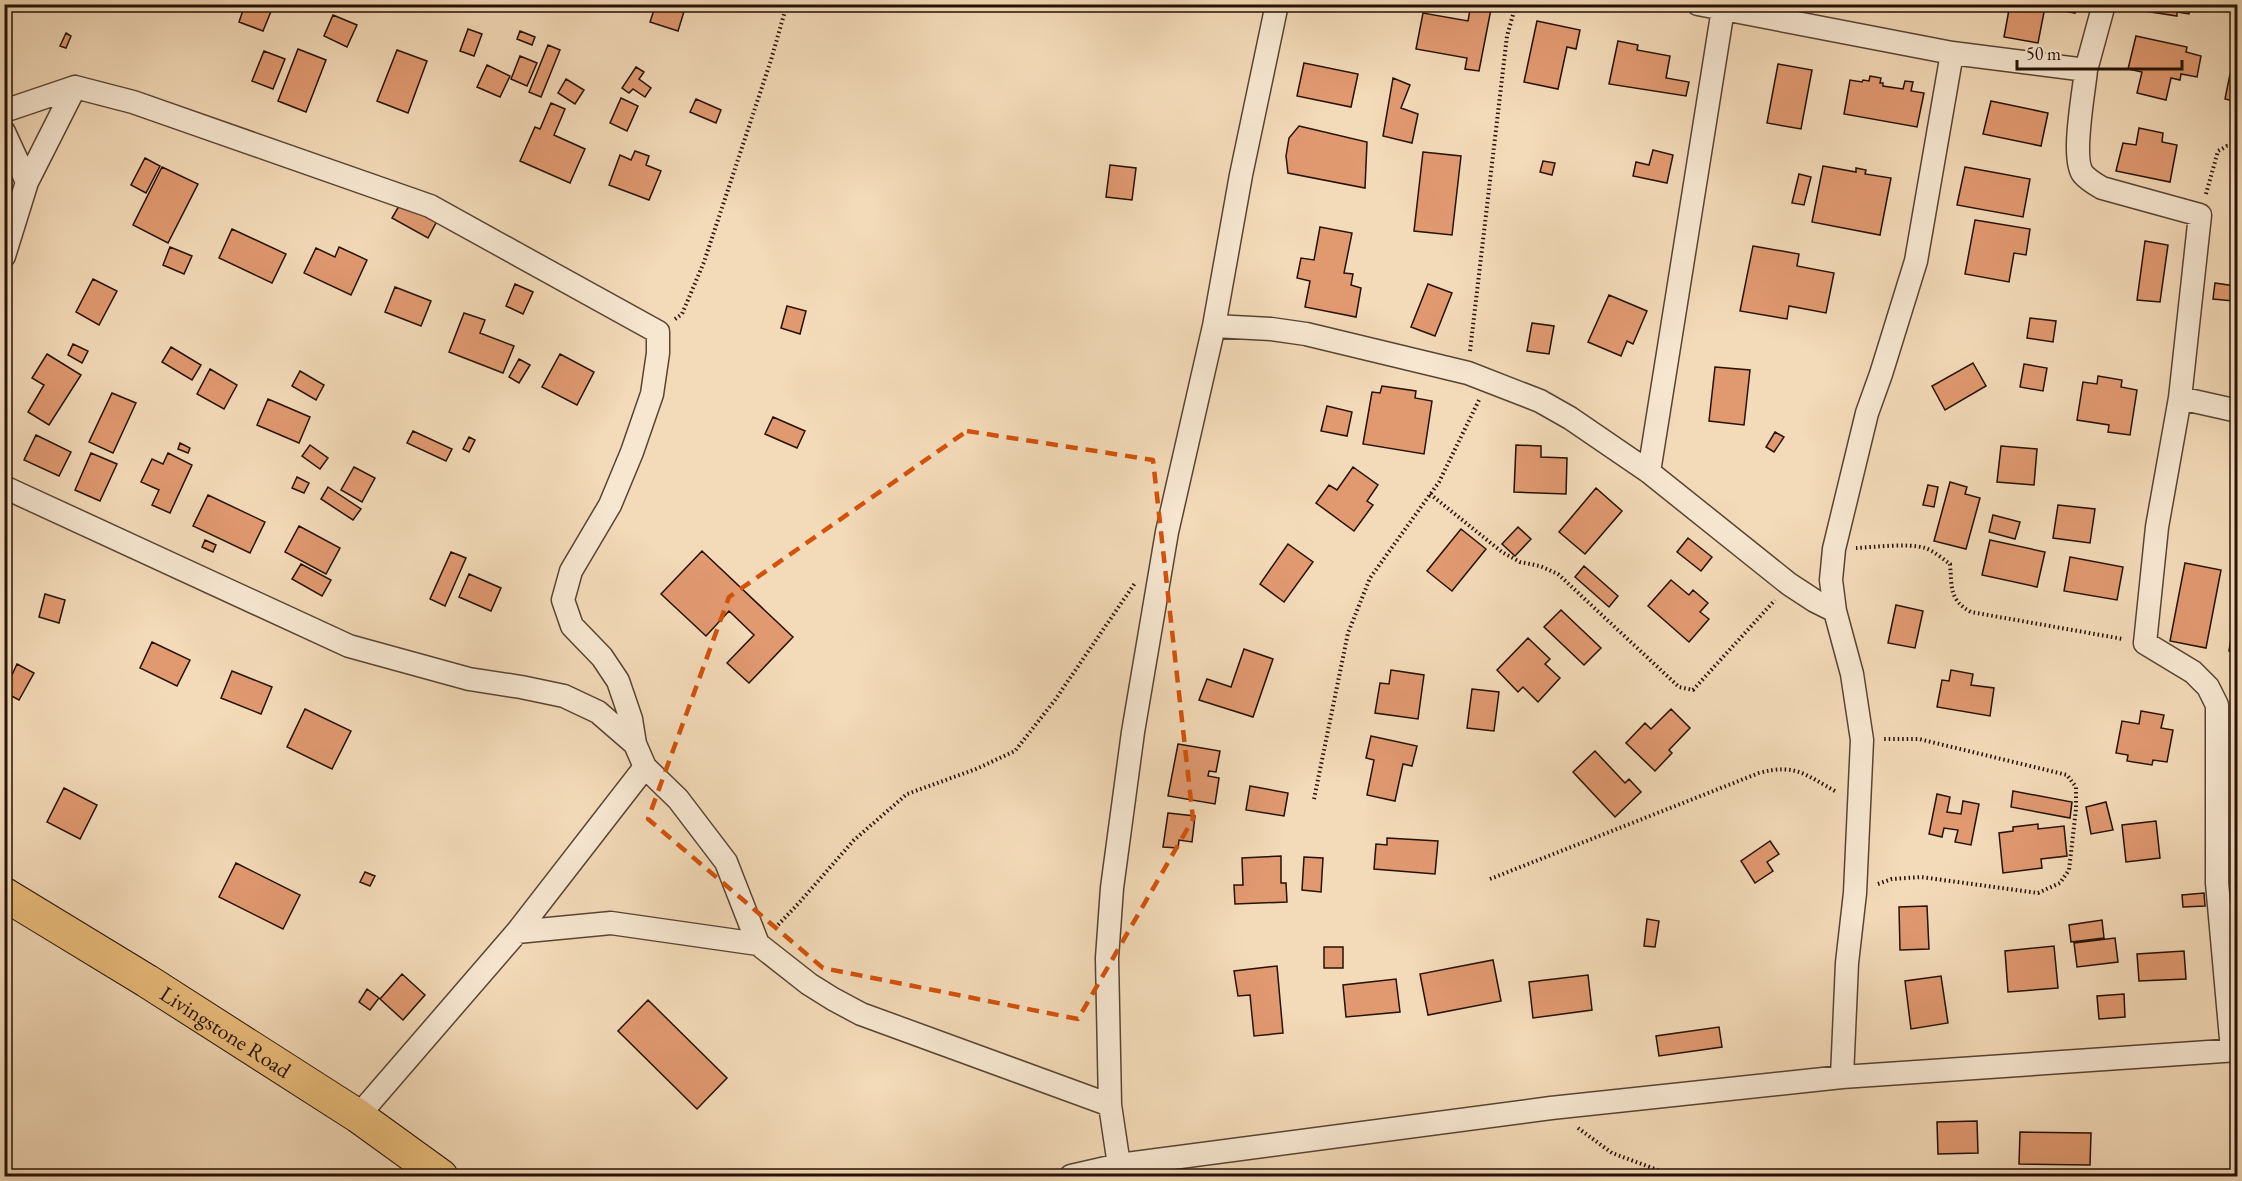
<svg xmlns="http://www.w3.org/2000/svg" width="2242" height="1181" font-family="'EB Garamond',serif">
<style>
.building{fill:#e19970;stroke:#251205;stroke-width:1.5}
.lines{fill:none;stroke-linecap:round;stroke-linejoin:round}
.minor-casing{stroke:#584432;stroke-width:25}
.trunk-casing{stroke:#251205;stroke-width:35}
.path{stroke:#251205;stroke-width:4;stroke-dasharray:1.5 3;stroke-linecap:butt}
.minor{stroke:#f7e7d1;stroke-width:22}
.trunk{stroke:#eabd7c;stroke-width:33}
.marked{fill:none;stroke:#d4520b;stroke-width:4.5;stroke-dasharray:12 8;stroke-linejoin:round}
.labels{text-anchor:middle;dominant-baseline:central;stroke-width:6;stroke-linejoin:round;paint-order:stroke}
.street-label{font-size:22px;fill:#251205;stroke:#f7e7d1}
</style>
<rect width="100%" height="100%" fill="#f3dab8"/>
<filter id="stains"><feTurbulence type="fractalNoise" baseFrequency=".00333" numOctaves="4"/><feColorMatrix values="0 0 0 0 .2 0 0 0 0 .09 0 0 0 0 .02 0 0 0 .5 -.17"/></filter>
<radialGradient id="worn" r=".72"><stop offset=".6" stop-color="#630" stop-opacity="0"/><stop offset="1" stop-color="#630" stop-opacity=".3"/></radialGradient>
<path class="building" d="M245,4H260L272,9L263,31L239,22Z
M656,4L686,5L678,31L650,22Z
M1471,4H1492L1479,71L1465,69L1467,58L1416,49L1423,13L1468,21Z
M2010,4H2077L2075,13L2045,7L2038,43L2004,37Z
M2146,4H2196L2195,7L2190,6L2189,14L2177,12V16L2145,11Z
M333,15L357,25L347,47L324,36Z
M1537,21L1580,30L1576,49L1567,47L1558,89L1524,82Z
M468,29L482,34L474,56L460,51Z
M520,31L535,37L532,45L517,39Z
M66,33L71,36L66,48L60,46Z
M2136,36L2187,47L2186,52L2201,56L2197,77L2181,74L2180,80L2171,78L2166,100L2137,93L2142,72L2128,69Z
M1618,41L1638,45L1637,50L1670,56L1666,78L1689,82L1686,96L1609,84Z
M548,45L560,50L541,97L529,92Z
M298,49L326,60L306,112L278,101Z
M397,50L427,61L408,113L377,101Z
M264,51L285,59L273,89L252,81Z
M520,56L537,63L527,86L511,79Z
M1304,63L1358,74L1351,107L1297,96Z
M1778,64L1812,70L1801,129L1767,123Z
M487,65L510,76L500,97L477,87Z
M2238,66V102L2225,99L2230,74L2236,75Z
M636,67L644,72L639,79L651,88L645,97L633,89L629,93L622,88Z
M1870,76L1881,78L1880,83H1883V86L1903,89L1905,81L1913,82L1911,91L1924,93L1917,127L1844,114L1850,80L1862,82L1863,80L1869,81Z
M1393,78L1410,85L1401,108L1418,114L1412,143L1383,136Z
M566,79L584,90L575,104L558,93Z
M621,98L638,106L627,131L610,123Z
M696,99L721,110L716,123L690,112Z
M1991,101L2048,113L2041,146L1983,134Z
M551,103L565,109L554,135L585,149L570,183L520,161L535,127L540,129Z
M1299,126L1367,142L1365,188L1288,173L1286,156L1289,138Z
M2139,128L2163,133L2162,142L2177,145L2170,182L2116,171L2123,143L2136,145Z
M1653,150L1673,155L1667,183L1633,176L1636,162L1649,165Z
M635,151L649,156L646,165L661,171L649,200L609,185L620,155L631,160Z
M1423,152L1461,156L1452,235L1414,231Z
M145,158L160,166L146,193L131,185Z
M1543,161L1555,163L1552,175L1540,172Z
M1110,165L1136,168L1132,200L1106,197Z
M1823,166L1856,172V168L1866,170L1865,174L1891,178L1880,235L1812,222Z
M162,167L198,184L168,243L133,225Z
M1965,167L2030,179L2023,217L1957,205Z
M1799,174L1811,177L1804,205L1792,203Z
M403,199L438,219L428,238L392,218Z
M1975,220L2030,229L2026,255L2014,253L2009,282L1965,274Z
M1320,227L1352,233L1344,273L1353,274L1351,285L1361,288L1356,317L1305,307L1310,281L1297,278L1301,258L1314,260Z
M232,229L286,254L272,283L219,258Z
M2145,241L2168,245L2160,302L2137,300Z
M1753,246L1799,254L1797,266L1834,273L1826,313L1789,306L1787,319L1740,311Z
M170,247L192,256L184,274L163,265Z
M339,247L367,260L351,295L304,273L316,248L335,257Z
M93,279L117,291L99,325L76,312Z
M2215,283L2235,286L2233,301L2213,299Z
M515,284L533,292L523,314L506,306Z
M1428,284L1452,293L1435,336L1411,327Z
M395,287L431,301L421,326L385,312Z
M1609,295L1647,311L1633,344L1627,341L1621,356L1588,342Z
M787,306L806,311L800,334L781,328Z
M464,313L485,320L480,333L514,346L503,373L449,352Z
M2030,318L2056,321L2053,342L2027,338Z
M1532,323L1554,326L1549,354L1527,351Z
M73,344L88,351L82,363L68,355Z
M171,347L201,365L192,380L162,362Z
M47,354L81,375L49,425L28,412L44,385L32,378Z
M560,354L594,372L577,405L542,387Z
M519,359L530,365L519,383L509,377Z
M1973,363L1986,386L1945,410L1932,386Z
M2024,364L2047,368L2043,391L2020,387Z
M1715,367L1750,370L1744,425L1709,421Z
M210,369L237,385L224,409L197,394Z
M300,371L324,385L316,400L292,386Z
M2098,376L2122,380L2121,387L2137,390L2130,435L2108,432L2109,425L2077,420L2083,382L2097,384Z
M1382,386L1416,391L1415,398L1432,401L1424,454L1363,444L1372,392L1380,393Z
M112,393L136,403L113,453L89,442Z
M268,399L310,417L299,443L257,425Z
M1327,406L1352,412L1347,436L1321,431Z
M773,417L805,431L797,448L765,434Z
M413,431L452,449L446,461L407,443Z
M1775,432L1784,437L1774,452L1766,447Z
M36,435L71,452L59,476L24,460Z
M469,437L475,440L469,452L463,449Z
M180,443L190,448L188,453L178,449Z
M310,445L328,458L320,469L302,456Z
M1516,445L1541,446V457L1567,458L1566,494L1514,492Z
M2001,446L2037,449L2034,485L1997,482Z
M91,453L117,464L100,501L75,490Z
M168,453L192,465L170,513L152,505L159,490L141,482L152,459L163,464Z
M354,467L375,478L362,502L341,490Z
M1353,467L1378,485L1367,501L1373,505L1354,531L1316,503L1329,485L1337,490Z
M297,477L309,483L304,493L292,488Z
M1950,482L1967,487L1965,494L1980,498L1966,549L1934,541Z
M1928,485L1938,487L1934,507L1923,505Z
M328,487L361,509L353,520L321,499Z
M1596,488L1622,511L1585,554L1559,532Z
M208,495L265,522L250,553L193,526Z
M2058,505L2095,509L2090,543L2053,538Z
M1993,515L2020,522L2015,539L1989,532Z
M299,526L340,548L326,574L285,552Z
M1518,527L1531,539L1515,556L1502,544Z
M1461,529L1486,549L1452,591L1427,571Z
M1688,538L1712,557L1701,571L1677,552Z
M205,540L216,545L213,552L202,547Z
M1990,540L2045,552L2037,587L1982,575Z
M1288,544L1313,562L1284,602L1260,584Z
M702,551L793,637L749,683L727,663L754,635L729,611L706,636L661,594Z
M451,552L466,558L445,606L430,599Z
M2070,557L2123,567L2117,600L2064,591Z
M2185,563L2221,570L2206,648L2170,641Z
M301,564L331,580L322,596L292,579Z
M1584,566L1618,596L1609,607L1575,577Z
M469,574L501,588L491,611L459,597Z
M1671,580L1689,595L1693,590L1708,603L1700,612L1709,619L1689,642L1648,606Z
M45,594L65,600L59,623L39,617Z
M1896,605L1923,611L1915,648L1888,643Z
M2236,607H2238V653L2229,651Z
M1561,610L1601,648L1584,665L1544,627Z
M1528,638L1550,659L1545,664L1560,678L1538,702L1523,687L1518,692L1497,670Z
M152,642L190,660L177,686L140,668Z
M1244,649L1273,659L1253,717L1199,700L1207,679L1231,687Z
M17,664L34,673L19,700L4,692Z
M1391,670L1424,675L1418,719L1375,713L1380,683L1389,684Z
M1951,670L1973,674L1971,685L1994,688L1990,716L1937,707L1942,680L1949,681Z
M232,671L272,687L261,714L221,698Z
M1472,689L1499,692L1494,731L1467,728Z
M305,709L351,731L332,769L287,747Z
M1671,709L1690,728L1669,750L1672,753L1655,771L1626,743L1645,723L1651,729Z
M2141,711L2164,715L2161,728L2173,730L2167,762L2153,760L2152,765L2127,761L2128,755L2116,753L2122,721L2139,724Z
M1371,736L1417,746L1412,766L1403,764L1395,801L1367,795L1374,760L1366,758Z
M1178,744L1220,751L1216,772L1209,771L1208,776L1219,778L1215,804L1168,796Z
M1595,751L1625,783L1629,779L1641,792L1615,817L1573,772Z
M1250,786L1288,793L1284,816L1246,810Z
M64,788L97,805L80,839L47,822Z
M2013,791L2072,802L2070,818L2011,807Z
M1937,794L1950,797L1947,812L1961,814L1963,801L1979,804L1971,845L1955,842L1958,830L1944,828L1942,837L1929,834Z
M2106,802L2113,830L2091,834L2086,807Z
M1168,813L1195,816L1192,842L1179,840L1178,848L1163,847Z
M2156,821L2160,858L2126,862L2122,825Z
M2038,824V829L2064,826L2067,856L2041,859L2042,868L2003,873L1999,833L2013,831V827Z
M1387,838L1438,841L1435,874L1374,869L1376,844L1387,845Z
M1770,841L1779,854L1767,862L1773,871L1755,883L1741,861Z
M1281,856V883H1286L1287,902L1235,904L1234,885H1243L1242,858Z
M1304,857L1323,858L1321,892L1302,890Z
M236,863L300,895L283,929L219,897Z
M365,872L375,876L370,886L360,882Z
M2204,893L2205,906L2183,907L2182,895Z
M1927,906L1929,949L1900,950L1899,907Z
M1647,919L1659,921L1655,947L1644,946Z
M2102,920L2104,938L2071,942L2069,925Z
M2115,938L2118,962L2077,967L2074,943Z
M2054,946L2058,988L2008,992L2005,951Z
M1324,947H1343V968H1324Z
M2184,951L2186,979L2139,981L2137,954Z
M1493,960L1501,1001L1428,1015L1420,974Z
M1277,966L1283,1033L1254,1036L1250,995L1238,996L1234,971Z
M402,974L425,995L403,1020L380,999Z
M1588,975L1592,1010L1533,1018L1529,982Z
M1941,976L1948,1023L1911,1029L1905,981Z
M1396,979L1400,1012L1346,1017L1343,985Z
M367,989L379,998L370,1010L359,1002Z
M2124,994L2125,1017L2099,1019L2097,996Z
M648,1000L727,1078L697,1109L618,1031Z
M1719,1027L1722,1047L1659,1056L1656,1036Z
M1977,1121L1978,1153L1938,1154L1937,1122Z
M2020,1132L2091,1133L2090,1165L2019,1164Z"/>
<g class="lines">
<g class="minor-casing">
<path id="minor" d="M1698,4L1952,53L2086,70L2104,4
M2086,70C2084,92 2071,158 2083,174C2088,180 2095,184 2102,188L2200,215L2180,398L2238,411
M4,111L75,87
M4,132L27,182L4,256
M27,182L75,87L133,102L430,206L658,332V353L652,394L632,452L610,505L571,571L563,600L572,626L602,657L618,681L631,719L635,744
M1214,326L1271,329L1306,334L1468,373L1540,401L1570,418L1649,472L1789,584L1815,601L1835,611
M2180,398L2157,527L2145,643L2193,672L2208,687L2217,705V883L2232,1050
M1649,472L1723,9
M4,487L349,646L469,679L521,687L564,696L598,712L635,744L645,767L678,799L726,862L758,944L809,984L833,999L861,1014L1110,1105
M517,932L611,923L758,944
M1842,1077L1847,963L1855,893L1862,740L1852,674L1835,611L1831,580L1834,549L1867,413L1881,374L1916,261L1952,53
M358,1116L517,932L645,767
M1119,1165L1110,1105L1107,958L1112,888L1133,732L1167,532L1214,326L1241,175L1277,4
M1071,1176L1119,1165L1551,1108L1842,1077L2238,1050"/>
</g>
<g class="trunk-casing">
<g id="trunk">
<path id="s1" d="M4,894L147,981L358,1116L441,1176"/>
</g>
</g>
<path class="path" d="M2206,194L2218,151L2227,146H2238
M675,319L682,314L704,262L771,60L787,4
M1470,351L1507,36L1516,4
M1430,494L1502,552L1520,562L1540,566L1558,574L1679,687L1693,690L1775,600
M1856,548C1874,547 1909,543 1925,548C1934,551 1943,559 1950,564C1952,587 1949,600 1971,612L2123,639
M1314,799L1348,633L1370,578L1439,482L1479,400
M1490,879L1759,773C1796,763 1805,775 1837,792
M1878,884L1892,879L1921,877L2038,893L2060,883L2069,870L2076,809V787L2067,775L1919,739H1882
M775,928L798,904L854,840L907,794L976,769L1015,751L1055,700L1135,583
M1578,1128L1612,1153L1674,1176"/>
<use href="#minor" class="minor"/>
<use href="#trunk" class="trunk"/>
</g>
<path class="marked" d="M967,431L1153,460L1193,819L1078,1019L823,968L648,819L729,597Z"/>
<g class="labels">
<g class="street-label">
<text stroke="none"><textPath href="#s1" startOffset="261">Livingstone Road</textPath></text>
</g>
</g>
<rect width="2242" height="1181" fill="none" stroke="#f3dab8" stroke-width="24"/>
<rect x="6" y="6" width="2230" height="1169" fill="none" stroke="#251205" stroke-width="3"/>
<rect x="12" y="12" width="2218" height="1157" fill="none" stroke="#251205" stroke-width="1.5"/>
<path d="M2017 60v9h165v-9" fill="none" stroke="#251205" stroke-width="3"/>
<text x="2026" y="60" font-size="18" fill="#251205" stroke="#f7e7d1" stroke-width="4.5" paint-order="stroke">50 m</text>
<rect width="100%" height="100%" filter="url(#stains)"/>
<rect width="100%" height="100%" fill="url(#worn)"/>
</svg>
